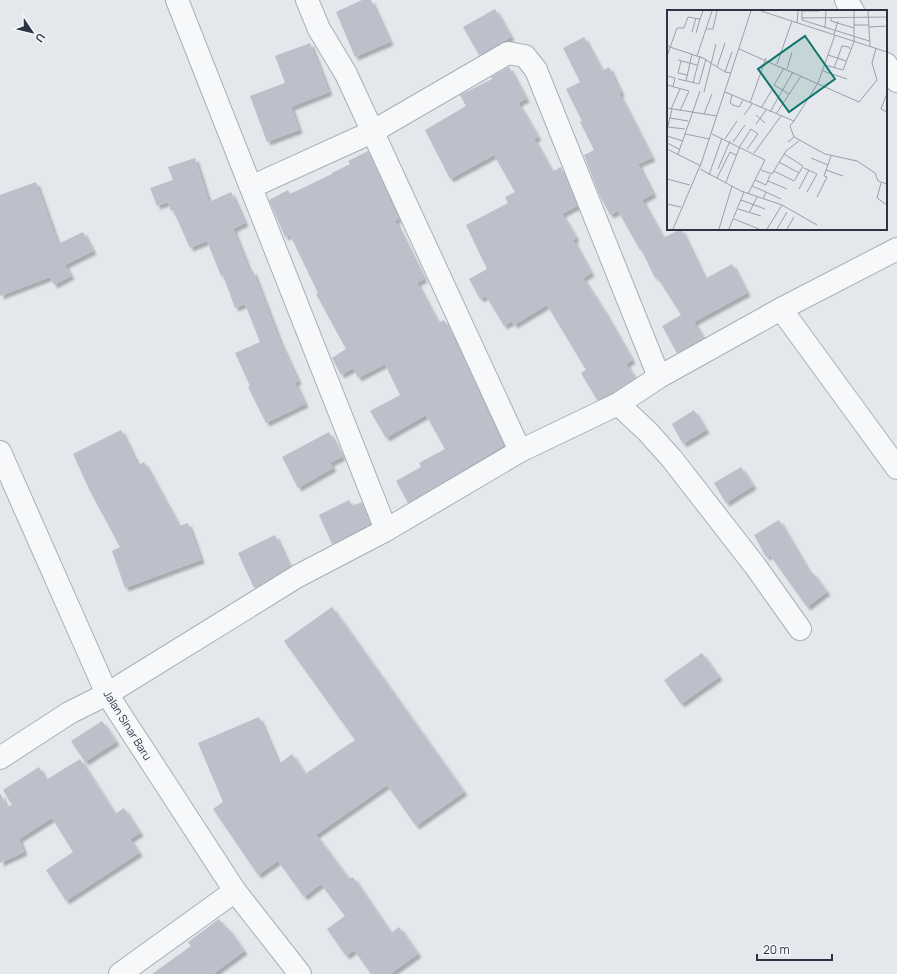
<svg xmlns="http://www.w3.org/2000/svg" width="897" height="974" font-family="Manrope,sans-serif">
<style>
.building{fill:#bbc0ca;filter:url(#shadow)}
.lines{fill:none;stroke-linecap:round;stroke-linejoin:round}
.minor-casing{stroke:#a9aeb7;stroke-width:24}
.minor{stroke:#f7f8fa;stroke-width:22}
.labels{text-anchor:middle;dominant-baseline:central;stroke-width:3.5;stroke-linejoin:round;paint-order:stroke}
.street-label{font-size:11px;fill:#2b3445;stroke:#f4f6f9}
.inset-road{fill:none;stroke:#9a9fa9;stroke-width:1}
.view{fill:#0f766e;fill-opacity:0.15;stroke:#0f766e;stroke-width:2}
.inset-edge{fill:none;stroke:#2b3445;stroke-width:2}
</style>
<defs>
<filter id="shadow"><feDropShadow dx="3.5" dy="3.5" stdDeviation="1" flood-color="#0004"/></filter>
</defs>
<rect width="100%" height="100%" fill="#e4e7ec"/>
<path class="building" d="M362,0H371L390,42L355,57L336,12Z
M495,9L511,37L479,55L463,27Z
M584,37L602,71L609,67L621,93L619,94L652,158L638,164L653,194L642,200L663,238L681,229L705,279L732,264L747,293L694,322L703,338L677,353L662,326L681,315L657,277L655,278L641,249L640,250L618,211L610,215L599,194L584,155L594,150L580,122L582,121L566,89L580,82L563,48Z
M310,43L329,92L291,107L299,130L267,142L250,96L285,83L275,56Z
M509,67L526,99L518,103L538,137L534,139L552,172L561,167L577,206L562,214L576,238L573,240L591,273L583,278L604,311L632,360L626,364L635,378L612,393L597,400L581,373L586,370L547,305L514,325L512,321L504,326L486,296L480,299L469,279L487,269L466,225L508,203L505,197L515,192L494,155L450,179L425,130L466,106L460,95L492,79L491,77Z
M368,151L398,219L395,221L424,279L417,283L438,323L444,320L452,334L503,446L408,503L396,481L421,467L419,463L445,449L426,415L386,438L370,411L400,395L385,364L358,378L353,368L341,375L332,358L346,349L316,294L318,293L290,235L285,237L269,200L288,190L290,194L332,174V173L350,164L348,161Z
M195,158L209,202L231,192L245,223L233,229L250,272L253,271L280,342L298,381L295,383L305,404L266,423L248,387L250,386L235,353L260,342L245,304L235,308L223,275L221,276L207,241L190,248L173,210L171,211L168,202L157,206L150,188L173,180L168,167Z
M36,182L58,244L83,232L93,251L65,265L71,276L54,285L50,277L0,296V195Z
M694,410L706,430L683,444L672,424Z
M121,430L138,465L144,462L179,526L188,523L201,560L125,588L112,551L120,547L90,491L73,454Z
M329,432L342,457L330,463L333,468L298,488L282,457Z
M741,467L753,486L726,503L714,483Z
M349,500L352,506L362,502L370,524L332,544L319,515Z
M779,520L810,573L812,572L827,592L807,607L777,565L770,555L766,557L754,535Z
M275,535L290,567L254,588L238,553Z
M332,607L464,792L416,826L387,785L316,835L349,879L353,877L391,933L399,927L418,954L390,974H371L354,950L346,956L327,929L345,916L321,884L304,897L278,861L258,875L213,809L223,802L198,743L259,717L279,764L292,754L305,774L355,740L284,641Z
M702,653L719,677L681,704L664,680Z
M102,721L116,742L85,762L71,741Z
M80,759L115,814L124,808L140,833L130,839L139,853L66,901L46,870L73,852L52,818L19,839L24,852L0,863V794H1L6,807L12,805L3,790L39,767L46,780Z
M219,919L226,928L227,927L244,951L213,974H152L191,946L188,942Z"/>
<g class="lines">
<g class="minor-casing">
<path id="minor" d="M177,0L386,530
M307,0L319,29L346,74L520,451
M846,0L853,11
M886,64L897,81
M251,187L372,132L508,53L525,56L536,70L659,377
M781,309L897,468
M618,404L647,431L672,459L756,567L800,629
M0,452L107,694L235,891L300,974
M0,758L69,713L107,694L298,576L386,530L520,451L618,404L659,377L781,309L897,249
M120,974L235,891"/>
</g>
<use href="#minor" class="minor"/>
</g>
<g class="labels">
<g class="street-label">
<text transform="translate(128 725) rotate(58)">Jalan Sinar Baru</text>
</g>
</g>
<g transform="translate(667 10)">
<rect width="220" height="220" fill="#e4e7ec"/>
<path class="inset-road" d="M94,1L220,42M152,1H135V10L202,31M201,1L203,36M164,7V11L187,18M135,8L220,7M130,13L131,1M187,15H202M202,17L220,16M158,18L159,1M40,19H46L50,1M25,22L29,8M29,23L33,9M167,24L171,11M0,36L36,48L58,62L64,63M72,39L192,92L210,70L205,53L209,38M161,45L179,51M0,46L10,18H17L21,7L33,9L36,1M30,46L45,1M11,50L30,55M14,51L11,63L20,65M110,54L125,11M158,55L176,60L187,32V1M50,57L58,33M117,58L107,75L122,84M167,58L175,36L182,37L183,39M120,59L125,42M156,61L180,69M58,62L65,42M0,66L8,68L6,77M11,69L32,74L39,49M19,71L25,44M26,73L33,46M0,75L22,81L13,101M37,82L49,34M58,82L127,111L151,73L168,25M220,83L214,99L220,102M65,85L63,93L66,95L72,97L76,90M83,93L99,48M0,98L50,106M94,98L105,80M4,99L13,79M103,102L126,62M37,104L45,84M109,104L134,66M77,105L85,94M89,105L98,113M3,108L21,111M89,114L99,100M1,117L18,119M0,120L5,99M18,124L43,129M45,124L98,150L81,184M0,126L16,131M127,127L158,144L190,151L208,163L211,171L220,174M58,129L70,111M66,132L78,115M121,132L127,127L123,116L127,111M0,133L12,139M73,136L84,119L91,124L80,139M0,139L34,156M87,143L114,106M11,144L33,81M144,148L161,155M112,152L132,163L136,156L117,144M137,158L150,164L140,182M33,159L74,181L115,195M51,159L63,131M94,160L105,164L119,141L132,131M159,160L176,166M107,161L127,171L132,163M42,165L55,128M50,168L63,142L69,145M0,169L23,175M88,170L99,175L103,165M101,171L120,179M59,172L73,136M214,173L210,188L220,195M85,176L99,182L96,189M132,179L142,160M99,182L114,189M150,187L160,167L157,166L164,146M74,190L98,199M0,194L14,197M71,199L94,206M82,203L90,187M67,209L92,219M6,219L35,151L84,1M52,219L65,176M62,219L77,182M100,219L115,195L150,215M110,219L120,202M120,219L127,207"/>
<path class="view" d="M138,26L168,69L122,102L91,59Z"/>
<rect width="220" height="220" class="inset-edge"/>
</g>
<g transform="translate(32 32) rotate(125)" stroke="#f4f6f9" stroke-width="3" paint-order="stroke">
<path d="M0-3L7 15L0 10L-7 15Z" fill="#2b3445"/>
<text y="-6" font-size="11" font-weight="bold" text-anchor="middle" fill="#2b3445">U</text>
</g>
<path d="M757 954v6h75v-6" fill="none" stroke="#2b3445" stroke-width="2"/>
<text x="763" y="954" font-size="12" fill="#2b3445" stroke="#f4f6f9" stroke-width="3" paint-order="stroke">20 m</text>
</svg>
